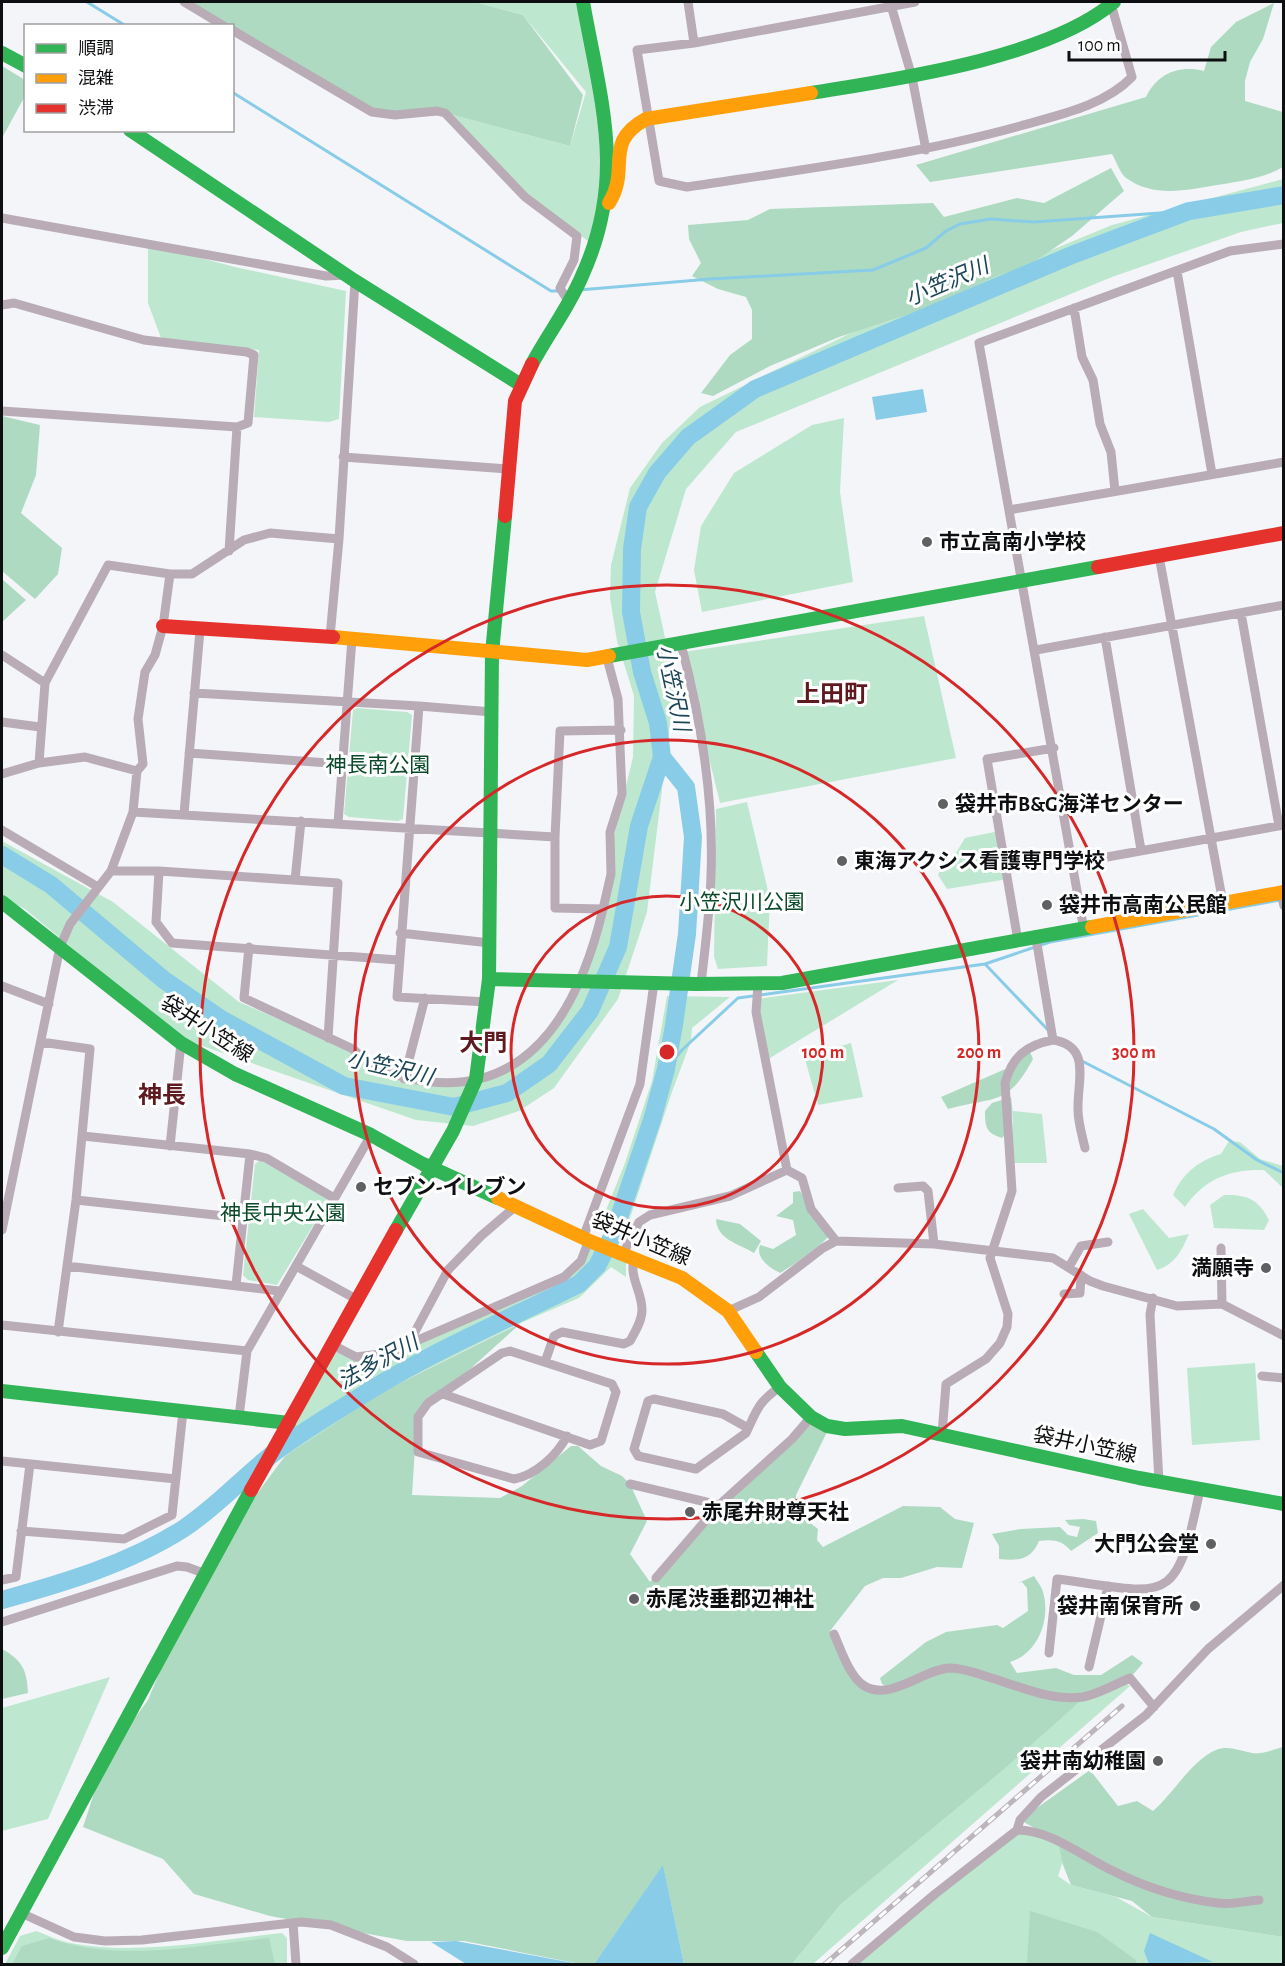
<svg xmlns="http://www.w3.org/2000/svg" width="1285" height="1966" font-family="'Alegreya Sans','Noto Sans JP',sans-serif">
<style>
.green{fill:#bde8cf}
.forest{fill:#aedac1}
.water{fill:#88cce8}
.lines{fill:none;stroke-linecap:round;stroke-linejoin:round}
.stream{stroke:#88cce8;stroke-width:3}
.river{stroke:#88cce8;stroke-width:18}
.street{stroke:#b9acb7;stroke-width:9}
.fast{stroke:#30b455;stroke-width:14}
.slow{stroke:#ff9f0a;stroke-width:14}
.jam{stroke:#e5322d;stroke-width:14}
.rail-casing{stroke:#bcb5bc;stroke-width:5}
.rail{stroke:#fff;stroke-width:3;stroke-dasharray:9;stroke-linecap:butt}
.ring{fill:none;stroke:#d62828;stroke-width:3}
.poi-dot{fill:#5e6062;stroke:#fff;stroke-width:2}
.labels{text-anchor:middle;dominant-baseline:central;stroke-width:6;stroke-linejoin:round;paint-order:stroke}
.poi-label{font-size:21px;font-weight:bold;fill:#0e0f11;stroke:#fff;text-anchor:start}
.park-label{font-size:21px;fill:#0a4a2b;stroke:#fff}
.street-label{font-size:21px;fill:#0e0f11;stroke:#fff}
.water-label{font-size:22px;font-style:italic;fill:#1c4657;stroke:#fff}
.quarter-label{font-size:24px;font-weight:bold;fill:#5f1a1f;stroke:#fff}
.centre{fill:#d62828;stroke:#fff;stroke-width:3}
.ring-label{font-size:18px;text-anchor:middle;font-weight:bold;fill:#d62828;stroke:#fff;stroke-width:6;stroke-linejoin:round;paint-order:stroke}
</style>
<rect width="100%" height="100%" fill="#f4f5f9"/>
<path class="green" d="M475,2H582L608,126L595,246L519,191L445,113L570,146L586,92L523,15Z
M1283,179V223L1241,232L1112,277L736,432L686,489L655,592L675,683L647,912L618,999L554,1088L519,1111L473,1126L416,1120L182,1039L25,909L2,898V841L113,902L239,1002L355,1052L415,1084L488,1079L516,1063L556,1023L593,946L610,876L615,832L633,757L634,696L617,641L610,598L611,565L630,488L662,443L700,407L851,333L1112,225Z
M148,244L235,267L346,291L339,419L329,422L254,417L259,350L161,338L148,303Z
M844,418L840,492L853,582L702,612L694,570L701,526L734,473L812,425Z
M924,616L956,758L720,803L683,652Z
M357,708L407,712L412,715L403,819L398,821L349,817L344,814L353,710Z
M747,802L770,899L767,966L718,969L714,957L716,809Z
M999,831L1008,879L947,889L938,875L942,864L951,861L965,838Z
M898,980L765,1061L757,999Z
M667,996L730,997L692,1028L691,1041L672,1092L623,1239L598,1230L625,1163L652,1081Z
M851,1043L863,1097L818,1105L804,1056Z
M1013,1111L1042,1114L1047,1163H1011Z
M1229,1141L1240,1142L1260,1159L1283,1166V1188L1264,1170C1231,1169 1205,1178 1185,1207L1173,1195C1183,1173 1198,1161 1221,1154Z
M260,1160L326,1197L328,1201L277,1285L248,1280L243,1275L255,1164Z
M1224,1195C1246,1194 1259,1199 1269,1220L1264,1230L1214,1228L1210,1205Z
M1143,1209L1169,1238L1189,1234C1181,1252 1175,1264 1157,1270L1129,1214Z
M589,1240L626,1262V1277L611,1267L579,1298L516,1325L386,1390L289,1454L283,1441L331,1344L356,1357L385,1354L564,1277L581,1261Z
M1255,1363L1260,1440L1192,1445L1187,1368Z
M110,1677L48,1819L2,1831V1708Z
M1122,1681L1130,1686L813,1964H792L841,1904L1085,1697Z
M1017,1830L1068,1846L1058,1876L1071,1885L1116,1897L1152,1917L1283,1937V1964H852Z
M36,1931C47,1935 59,1941 70,1943C137,1956 216,1940 282,1933L287,1938V1964H5L20,1936Z"/>
<path class="forest" d="M184,2H475L523,15L583,95L570,146L445,113L372,112L233,30L232,26L224,25Z
M1274,3L1263,39L1250,62L1245,81V101L1283,112V167C1262,179 1240,181 1217,185C1186,190 1154,198 1126,178C1120,173 1116,161 1112,154L930,182L916,165L1146,97C1158,73 1179,65 1204,71L1211,47L1236,22Z
M2,66L25,80V96L2,138Z
M1111,168L1124,191L1072,236L1028,266L999,275L927,308L839,337L770,366L713,396L701,393L730,355L752,339V310L746,297L718,289L692,276L701,263L689,239L688,225L748,220L770,209L933,203L944,217L1017,198L1044,203Z
M2,416L40,425L36,475L21,513L62,548L58,574L35,599L2,571Z
M2,579L26,600L2,622Z
M1028,1047L1033,1059C1007,1107 996,1096 948,1109L941,1097L1010,1067Z
M1011,1097C1013,1112 1015,1127 1002,1138C986,1133 985,1127 985,1111L992,1103Z
M800,1191L830,1234C827,1242 788,1269 780,1273C770,1268 755,1258 760,1245L773,1249L796,1235L793,1220L776,1216L793,1203V1192Z
M716,1219L740,1224L761,1241L754,1253C738,1243 717,1240 716,1219Z
M521,1323L417,1417L412,1495L500,1498L522,1486L571,1446H578L601,1466L622,1476L630,1484L647,1521L630,1554L650,1582L719,1505L815,1419L827,1432L796,1495V1512L818,1529L817,1540L823,1547L903,1506L940,1507L955,1519L974,1523L962,1568L937,1567L901,1578H883L865,1586L830,1631L863,1685L888,1687L882,1684L880,1678L926,1642L946,1632L997,1625L1003,1628L1028,1611L1027,1588L1022,1582L1018,1583L1034,1576C1037,1581 1042,1587 1043,1592C1051,1619 1038,1654 1010,1662L1017,1673L1056,1668L1074,1675H1101L1132,1655L1143,1663L1130,1678L1085,1697L1004,1769L841,1904L792,1964H684L663,1866L594,1964H580L464,1941H407L270,1916L194,1894L163,1859L83,1827L106,1757L148,1700L185,1611L230,1530L285,1456L386,1390Z
M1083,1519L1096,1521L1098,1533L1071,1551C1062,1540 1053,1539 1039,1541C1031,1560 1019,1561 999,1559V1546L992,1534L1021,1529L1060,1527L1068,1535L1077,1537L1080,1527L1069,1525L1065,1520Z
M2,1649C22,1660 27,1670 28,1693L2,1699Z
M1283,1747V1937L1152,1917L1132,1901L1071,1885L1063,1865L1058,1841L1020,1820L1090,1770L1118,1806L1137,1801L1153,1811C1172,1795 1194,1758 1216,1750C1228,1745 1240,1751 1252,1753C1261,1755 1275,1749 1283,1747Z
M1030,1911L1097,1932L1136,1960L1137,1964H1027Z
M49,1938C117,1963 198,1945 269,1938L275,1964H12L22,1946Z"/>
<path class="water" d="M923,389L927,412L876,420L872,397Z
M663,1865L684,1964H594Z
M1150,1933L1213,1962L1149,1964L1144,1951Z
M456,1941L579,1964H466L431,1942Z"/>
<g class="lines">
<path class="stream" d="M87,2L126,26
M232,92L551,291H561
M579,290L710,279L873,270L926,248L946,231L960,224L991,219L1034,222L1188,211
M985,964L1048,1030
M1082,1061L1214,1129L1257,1160L1284,1173
M666,1069L682,1050L738,998L985,964L1050,942L1280,900"/>
<path class="river" d="M2,855L51,885L164,980L221,1019L344,1086L454,1107L507,1093L549,1064L590,1011L618,947L639,826L662,757L658,723L642,672L631,612L632,549L638,507L657,473L688,437L755,389L1072,255L1189,211L1284,195
M2,1600C63,1583 128,1564 183,1529C215,1508 240,1480 270,1456C300,1432 336,1412 369,1391C435,1350 509,1319 579,1284L597,1266L613,1235L652,1120L666,1069L674,1025L687,934L693,837L686,787L662,757"/>
<path class="street" d="M184,2L224,26
M688,2L694,43
M890,2L912,77L926,150
M915,2L694,43L637,50L659,181L687,187C799,170 911,156 1020,126C1058,115 1104,106 1132,77L1111,4
M232,30L372,112L395,115L437,111L445,113L525,197L577,236L574,260L560,288L568,301
M2,218L326,276L346,275
M1177,271L1212,474
M2,305L14,303L144,340L247,352L254,355L248,423L237,427
M1074,308L1082,357L1093,380L1100,424L1111,452L1115,491
M2,411L237,427L229,551
M343,457L508,469
M1009,510L1284,462
M1159,556L1223,903
M1241,613L1279,826
M330,637L339,539L355,281
M1105,637L1141,850
M681,644C701,719 714,797 711,875C710,911 705,948 701,984
M1036,650L1284,605
M2,655L45,683
M607,658L618,699L622,794L610,832L611,874L603,909L555,908V837L560,731L621,730
M194,693L419,706L397,997L487,1002
M419,706L492,712
M2,722L40,727
M189,753L343,764
M39,763L45,683L108,565L170,574H192L244,540L270,533L339,539
M2,774L39,763L85,757L137,771
M133,812L555,837
M184,814L200,630
M338,823L352,639
M2,830L98,887
M1074,863L1284,825
M111,871H159L338,883L328,1038
M159,871L156,922L172,943L398,960
M295,880L301,821
M1281,893L1284,906
M1084,930L979,343L1230,251L1284,244
M400,933L490,943
M1036,938L1053,1040C1092,1046 1077,1081 1078,1110C1078,1122 1082,1135 1085,1148
M1018,941L987,759L1054,748
M249,947L244,998L353,1049C374,1070 403,1079 431,1082C538,1092 582,997 603,909
M758,985L756,1012L787,1170
M2,986L49,1004
M41,1042L90,1049L76,1200L58,1332
M404,1079L425,998
M83,1136L250,1154L266,1158L334,1198
M170,1146L181,1043
M898,1188L923,1186L928,1191L934,1244
M76,1200L243,1218
M2,1230L60,947L70,924L111,871L133,812L137,771L143,764L138,719L145,672L155,655L163,626L170,574
M583,1238L640,1084L654,983
M1221,1248L1222,1304
M623,1254L639,1222L650,1215L730,1196L787,1170L802,1178L811,1209L836,1241
M67,1266L279,1291
M296,1266L356,1299
M1069,1267L1081,1246L1108,1242
M236,1285L250,1154
M1064,1294L1080,1293L1081,1275
M1153,1298L1150,1314L1159,1482
M728,1311L759,1297L823,1248L836,1241L934,1244L1053,1258L1090,1281L1103,1286L1177,1306L1222,1304L1284,1336
M2,1325L247,1351
M409,1343L448,1270L481,1236L516,1206
M331,1344L356,1357L388,1353L564,1277L581,1261L589,1240
M545,1362L554,1336L562,1332L624,1344L630,1341C635,1332 642,1321 642,1310C642,1291 629,1278 634,1258
M1262,1376L1284,1378
M443,1394L590,1445L601,1441L616,1392L612,1384L510,1351L502,1353L428,1403L418,1417V1452L514,1479C536,1475 557,1455 567,1436
M239,1417L247,1351L371,1135
M748,1428L723,1414L654,1399L648,1401L634,1449L638,1456L696,1469L746,1433C757,1410 758,1402 780,1387
M942,1434L946,1384L986,1359L1000,1343L1007,1327L1008,1314L990,1258L1012,1191L1005,1083C1012,1057 1026,1045 1053,1040
M2,1461L176,1479
M630,1484L719,1505
M21,1531L124,1539L172,1515L183,1411
M656,1578L719,1505L792,1439L811,1417
M2,1580L16,1577L30,1464
M2,1622L177,1566L187,1567L206,1574
M834,1634C841,1650 849,1675 863,1685C889,1703 923,1669 950,1668C965,1668 981,1675 995,1679C1023,1688 1053,1701 1083,1697C1098,1694 1116,1684 1130,1678L1154,1707
M1049,1653L1057,1579C1169,1594 1176,1609 1200,1489
M1089,1667L1108,1586
M1017,1830L1020,1820L1041,1797L1146,1715L1208,1649L1284,1585
M21,1913L74,1937L105,1941L142,1940L301,1922L331,1925L387,1947L414,1964
M293,1923L296,1964
M852,1964L935,1894L1017,1830C1052,1830 1083,1857 1113,1871C1145,1887 1183,1899 1218,1903C1231,1905 1246,1901 1259,1900"/>
<path class="fast" d="M2,53L26,66
M811,93C897,79 1048,58 1114,2
M130,130L355,281L521,385
M532,364C548,334 569,307 582,276C627,177 601,103 583,2
M609,656L1098,567
M2,902L181,1043L235,1074L371,1135L423,1164L498,1198
M489,979L696,984L782,983L1092,927
M396,1230L453,1131L476,1079L489,979L492,653L505,516
M756,1352L780,1387L811,1417L827,1426L845,1429L902,1426L1139,1478L1284,1504
M2,1391L289,1423
M2,1948L251,1490"/>
<path class="slow" d="M609,203C631,168 602,143 646,119L811,93
M333,637L587,660L609,656
M1092,927L1284,892
M498,1198L592,1242L682,1278L728,1311L756,1352"/>
<path class="jam" d="M505,516L515,401L532,364
M1098,567L1284,533
M163,626L333,637
M251,1490L396,1230"/>
<g class="rail-casing">
<path id="rail" d="M825,1964L1122,1706"/>
</g>
<use href="#rail" class="rail"/>
</g>
<g class="ring">
<circle cx="667" cy="1052" r="156"/>
<circle cx="667" cy="1052" r="312"/>
<circle cx="667" cy="1052" r="467"/>
</g>
<g class="poi-dot">
<circle cx="927" cy="542" r="6"/>
<circle cx="943" cy="804" r="6"/>
<circle cx="842" cy="861" r="6"/>
<circle cx="1047" cy="905" r="6"/>
<circle cx="361" cy="1187" r="6"/>
<circle cx="1266" cy="1268" r="6"/>
<circle cx="690" cy="1512" r="6"/>
<circle cx="1211" cy="1544" r="6"/>
<circle cx="634" cy="1599" r="6"/>
<circle cx="1195" cy="1606" r="6"/>
<circle cx="1158" cy="1761" r="6"/>
</g>
<g class="labels">
<g class="poi-label">
<text x="939" y="542">市立高南小学校</text>
<text x="955" y="804">袋井市B&amp;G海洋センター</text>
<text x="854" y="861">東海アクシス看護専門学校</text>
<text x="1059" y="905">袋井市高南公民館</text>
<text x="373" y="1187">セブン-イレブン</text>
<text x="1254" y="1268" text-anchor="end">満願寺</text>
<text x="702" y="1512">赤尾弁財尊天社</text>
<text x="1199" y="1544" text-anchor="end">大門公会堂</text>
<text x="646" y="1599">赤尾渋垂郡辺神社</text>
<text x="1183" y="1606" text-anchor="end">袋井南保育所</text>
<text x="1146" y="1761" text-anchor="end">袋井南幼稚園</text>
</g>
<g class="park-label">
<text x="378" y="765">神長南公園</text>
<text x="742" y="902">小笠沢川公園</text>
<text x="283" y="1213">神長中央公園</text>
</g>
<g class="street-label">
<text transform="translate(207 1029) rotate(33)">袋井小笠線</text>
<text transform="translate(641 1239) rotate(23)">袋井小笠線</text>
<text transform="translate(1085 1445) rotate(12)">袋井小笠線</text>
</g>
<g class="water-label">
<text transform="translate(947 282) rotate(-23)">小笠沢川</text>
<text transform="translate(673 688) rotate(78)">小笠沢川</text>
<text transform="translate(390 1068) rotate(13)">小笠沢川</text>
<text transform="translate(378 1362) rotate(-29)">法多沢川</text>
</g>
<g class="quarter-label">
<text x="832" y="695">上田町</text>
<text x="483" y="1044">大門</text>
<text x="162" y="1096">神長</text>
</g>
</g>
<circle cx="667" cy="1052" r="9" class="centre"/>
<g class="ring-label">
<text x="823" y="1058">100 m</text>
<text x="979" y="1058">200 m</text>
<text x="1134" y="1058">300 m</text>
</g>
<rect width="1285" height="1966" fill="none" stroke="#0e0f11" stroke-width="6"/>
<rect x="24" y="24" width="210" height="108" fill="#ffffff" stroke="#9f9fa0" stroke-width="1.5"/>
<rect x="36" y="44" width="30" height="9" fill="#30b455" stroke="#9f9fa0" stroke-width="1.5"/>
<text x="78" y="54" font-size="18" fill="#0e0f11">順調</text>
<rect x="36" y="74" width="30" height="9" fill="#ff9f0a" stroke="#9f9fa0" stroke-width="1.5"/>
<text x="78" y="84" font-size="18" fill="#0e0f11">混雑</text>
<rect x="36" y="104" width="30" height="9" fill="#e5322d" stroke="#9f9fa0" stroke-width="1.5"/>
<text x="78" y="114" font-size="18" fill="#0e0f11">渋滞</text>
<path d="M1069 51v9h156v-9" fill="none" stroke="#0e0f11" stroke-width="3"/>
<text x="1078" y="51" font-size="18" fill="#0e0f11" stroke="#ffffff" stroke-width="4.5" paint-order="stroke">100 m</text>
</svg>
